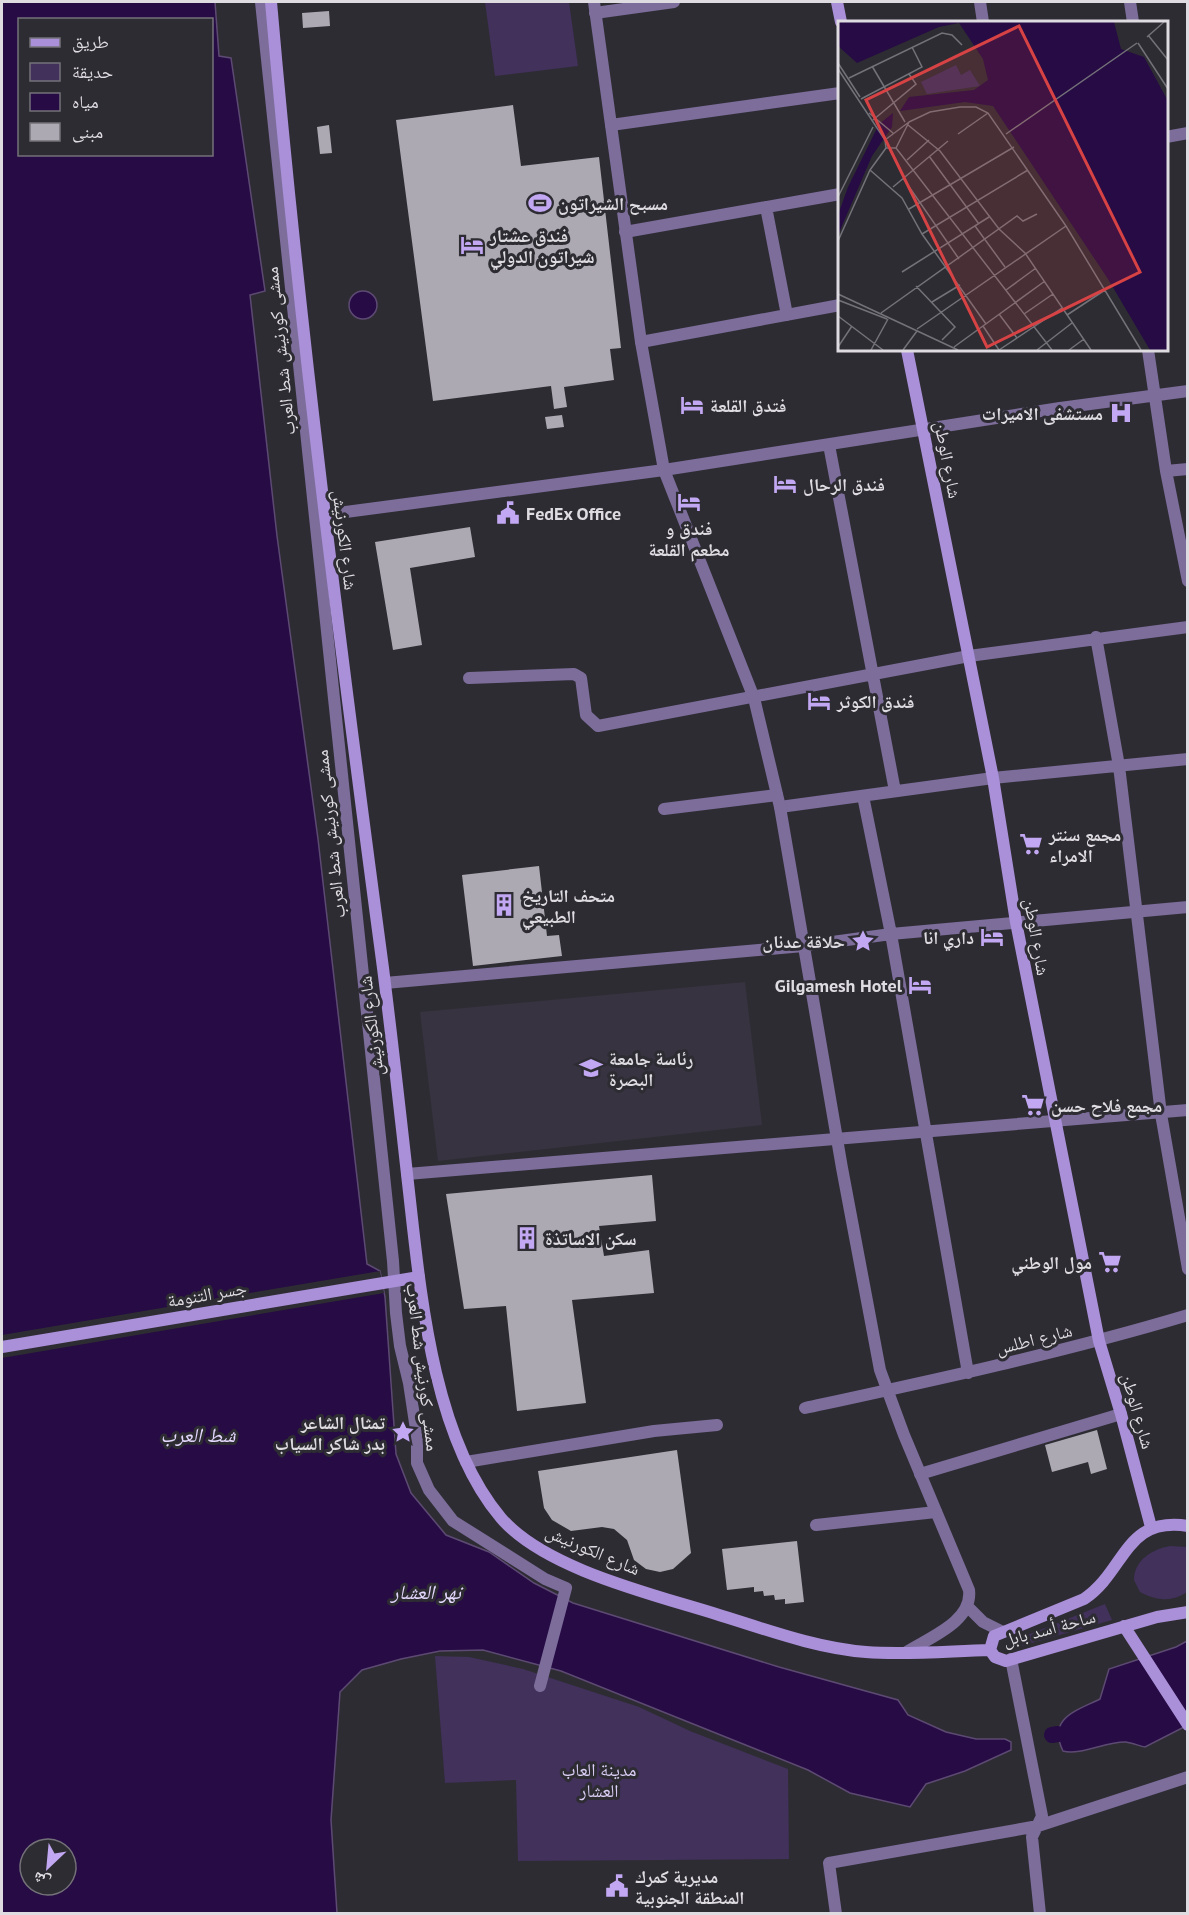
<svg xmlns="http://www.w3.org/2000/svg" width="1189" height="1915" font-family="'PT Sans','Noto Naskh Arabic',sans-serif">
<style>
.built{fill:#373340}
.green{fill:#41315b}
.water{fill:#260b44;stroke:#5d4a73;stroke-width:1.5;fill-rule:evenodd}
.pier{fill:#2e2c33}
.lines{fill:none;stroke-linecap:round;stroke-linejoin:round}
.canal{stroke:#260b44;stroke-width:16}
.building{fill:#aca9b2}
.pedestrian{stroke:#7c6d9b;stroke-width:12}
.minor{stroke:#7c6d9b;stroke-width:12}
.tertiary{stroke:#7c6d9b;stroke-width:12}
.secondary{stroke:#aa8fd9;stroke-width:12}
.secondary-bridge{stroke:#aa8fd9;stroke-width:12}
.labels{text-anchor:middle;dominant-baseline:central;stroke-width:6;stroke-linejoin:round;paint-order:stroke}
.poi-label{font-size:18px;font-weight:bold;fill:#dedce1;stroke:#2e2c33;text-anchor:start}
.street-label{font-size:18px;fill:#dedce1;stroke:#2e2c33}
.park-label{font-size:18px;fill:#dbcff5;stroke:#2e2c33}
.water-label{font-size:20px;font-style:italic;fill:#e4d8fe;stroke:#2e2c33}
.inset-road{fill:none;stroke:#747279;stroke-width:1.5}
.view{fill:#d74344;fill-opacity:0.15;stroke:#d74344;stroke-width:3}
.inset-edge{fill:none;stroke:#dedce1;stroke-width:3}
</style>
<rect width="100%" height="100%" fill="#2e2c33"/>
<path class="built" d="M745,982L762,1125L438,1161L420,1012Z"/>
<path class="green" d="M485,2H569L578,66L495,76Z
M1170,1546L1187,1547V1592C1172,1602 1156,1601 1140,1592L1134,1580C1134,1560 1153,1549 1170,1546Z
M1105,1604L1112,1620L1014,1648L1012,1641Z
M435,1656L469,1657L523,1669L639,1707L690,1731L788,1769L789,1859L518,1861L516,1780L445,1783Z"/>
<path class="water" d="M2,2H215L219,56L231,58L265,291L250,295L277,536L318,839L367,1264L380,1271L385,1297L396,1454L411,1493L446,1535L489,1552L534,1583L573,1603L779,1667L898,1700L908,1715L946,1732L976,1739H1005L1011,1742V1750L965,1771L926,1784L910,1807L850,1793L808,1770L561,1671L483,1650L440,1651L401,1659L362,1670L340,1692L331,1820L337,1913L2,1914ZM20,20H212V154H20ZM30,1849H66V1885H30Z
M349 305a14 14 0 1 1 28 0a14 14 0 1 1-28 0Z
M1187,1641L1188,1725L1145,1747C1140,1746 1132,1743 1126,1742C1107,1741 1080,1756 1063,1751C1047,1718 1076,1711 1100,1699L1109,1669L1176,1647Z"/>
<path class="pier" d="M380,1271L384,1293L2,1358V1335Z"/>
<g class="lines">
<path class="canal" d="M1052,1735L1058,1734"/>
</g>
<path class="building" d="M329,11L330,26L303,28L302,13Z
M513,105L521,166L599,157L621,348L610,349L614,380L564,387L567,407L554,409L551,386L433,401L396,120Z
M329,125L332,153L320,154L317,127Z
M562,415L564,427L547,429L545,417Z
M470,527L475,557L410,568L422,645L393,650L375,542Z
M539,866L547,936L559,935L562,956L473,966L462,875Z
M652,1175L656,1221L599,1226L604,1256L649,1250L654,1293L572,1300L586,1403L517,1411L506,1306L464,1309L446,1194Z
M1097,1430L1107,1469L1091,1474L1088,1462L1052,1472L1045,1445Z
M677,1450L691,1553L673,1569L660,1572L646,1569L634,1560L627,1540L614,1529L602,1527L571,1531L552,1520L544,1508L538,1471Z
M797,1541L804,1602L785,1604V1599L775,1600L774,1595L764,1596L763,1591L754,1592V1587L727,1590L722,1549Z"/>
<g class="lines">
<path class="pedestrian" d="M261,2L393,1261L396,1313L400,1346L409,1383L417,1436V1463L429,1490L453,1521L545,1579L566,1588L540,1686"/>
<path class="minor" d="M980,2L983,22
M1130,2L1133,22
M595,13L674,2
M611,125L840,93
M1166,137L1188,133
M766,207L787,315
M625,232L840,194
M641,342L840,305
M1148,350L1166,471L1188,581
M829,445L895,791
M1166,471L1188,469
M323,515L664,470L1060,408L1188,391
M1096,637L1119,766L1161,1114L1188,1269
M469,678L574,674L581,678L586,715L598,726L969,656L1188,627
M863,796L891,934L968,1373
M780,807L993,778L1188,759
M664,809L777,795
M385,983L803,946L891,934L1188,907
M407,1174L1188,1110
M805,1408C934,1380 1061,1353 1188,1315
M466,1462L654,1431L717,1425
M920,1474L1121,1414
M816,1525L936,1512
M1011,1659L1042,1816L1032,1837L1040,1914
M836,1914L829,1863L1038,1826L1188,1777"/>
<path class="tertiary" d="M594,2L641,342L664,470L754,698L780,807L842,1168L880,1370L904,1435L969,1590C973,1622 928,1638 905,1653
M968,1607L983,1622L1003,1632"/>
<path class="secondary" d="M271,2C299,325 340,646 383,968C392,1039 400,1111 408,1183C420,1287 431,1435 501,1518C545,1569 652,1594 716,1614C765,1629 815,1648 866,1652C907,1655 949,1651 990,1650
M837,2L841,22
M907,350L993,778L1016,922L1099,1341L1121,1414L1151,1527
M1188,1526C1124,1516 1126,1571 1084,1599L994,1636L990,1650L995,1657L1006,1661L1157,1617L1188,1612
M1124,1626L1188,1725"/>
<path class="secondary-bridge" d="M2,1347L419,1277"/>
</g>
<defs>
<g id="stadium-bare" transform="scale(1.8)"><path d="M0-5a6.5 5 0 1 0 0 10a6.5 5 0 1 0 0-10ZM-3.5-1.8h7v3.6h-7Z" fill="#c2a8f3" stroke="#2e2c33" stroke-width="2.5" paint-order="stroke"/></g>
<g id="hotel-bare" transform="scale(1.8)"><path d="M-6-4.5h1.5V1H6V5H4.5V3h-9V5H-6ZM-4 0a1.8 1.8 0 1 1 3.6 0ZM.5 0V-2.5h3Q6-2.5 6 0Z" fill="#c2a8f3" stroke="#2e2c33" stroke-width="2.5" paint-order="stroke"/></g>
<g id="hospital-bare" transform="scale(1.8)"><path d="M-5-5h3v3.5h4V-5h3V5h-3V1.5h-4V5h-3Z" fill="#c2a8f3" stroke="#2e2c33" stroke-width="2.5" paint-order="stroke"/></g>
<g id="civic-bare" transform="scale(1.8)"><path d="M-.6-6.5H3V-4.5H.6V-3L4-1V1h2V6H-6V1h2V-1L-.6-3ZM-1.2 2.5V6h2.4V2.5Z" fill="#c2a8f3" stroke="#2e2c33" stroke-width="2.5" paint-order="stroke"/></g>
<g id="supermarket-bare" transform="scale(1.8)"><path d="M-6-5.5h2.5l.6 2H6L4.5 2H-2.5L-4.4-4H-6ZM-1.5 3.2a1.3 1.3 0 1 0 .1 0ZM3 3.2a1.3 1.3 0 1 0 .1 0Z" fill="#c2a8f3" stroke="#2e2c33" stroke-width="2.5" paint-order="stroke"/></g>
<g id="building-bare" transform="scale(1.8)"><path d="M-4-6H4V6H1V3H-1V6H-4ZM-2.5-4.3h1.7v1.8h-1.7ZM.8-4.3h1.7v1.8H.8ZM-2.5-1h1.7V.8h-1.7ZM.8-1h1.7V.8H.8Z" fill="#c2a8f3" stroke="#2e2c33" stroke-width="2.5" paint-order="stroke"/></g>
<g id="sight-bare" transform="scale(1.8)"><path d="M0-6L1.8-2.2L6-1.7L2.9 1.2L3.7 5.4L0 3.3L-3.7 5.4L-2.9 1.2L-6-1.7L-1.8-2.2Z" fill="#c2a8f3" stroke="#2e2c33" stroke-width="2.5" paint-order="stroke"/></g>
<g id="university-bare" transform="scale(1.8)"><path d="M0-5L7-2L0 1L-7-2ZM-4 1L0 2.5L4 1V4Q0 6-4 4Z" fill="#c2a8f3" stroke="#2e2c33" stroke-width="2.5" paint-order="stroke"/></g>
</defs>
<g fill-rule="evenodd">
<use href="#stadium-bare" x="540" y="203"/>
<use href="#hotel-bare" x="472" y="245"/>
<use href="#hotel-bare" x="692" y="405"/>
<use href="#hospital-bare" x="1121" y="413"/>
<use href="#hotel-bare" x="785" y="484"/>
<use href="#hotel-bare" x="689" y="502"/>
<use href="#civic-bare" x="508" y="513"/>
<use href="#hotel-bare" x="819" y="701"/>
<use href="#supermarket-bare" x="1031" y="844"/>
<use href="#building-bare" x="504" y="905"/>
<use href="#hotel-bare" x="992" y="937"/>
<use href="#sight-bare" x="863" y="941"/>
<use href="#hotel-bare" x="920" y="985"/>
<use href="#university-bare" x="591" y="1068"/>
<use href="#supermarket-bare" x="1033" y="1105"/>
<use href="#building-bare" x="527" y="1238"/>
<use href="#supermarket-bare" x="1110" y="1262"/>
<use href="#sight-bare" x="403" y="1432"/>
<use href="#civic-bare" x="617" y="1886"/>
</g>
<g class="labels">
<g class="poi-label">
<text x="558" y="203">مسبح الشيراتون</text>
<text x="490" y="235">فندق عشتار<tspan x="490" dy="21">شيراتون الدولي</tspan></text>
<text x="710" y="405">فتدق القلعة</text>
<text x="1103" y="413" text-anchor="end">مستشفى الاميرات</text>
<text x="803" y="484">فندق الرحال</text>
<text x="526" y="513">FedEx Office</text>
<text x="689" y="528" text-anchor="middle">فندق و<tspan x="689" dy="21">مطعم القلعة</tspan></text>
<text x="837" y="701">فندق الكوثر</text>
<text x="1049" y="834">مجمع سنتر<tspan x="1049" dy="21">الامراء</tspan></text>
<text x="522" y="895">متحف التاريخ<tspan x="522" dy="21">الطبيعي</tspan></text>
<text x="974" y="937" text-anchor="end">داري انا</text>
<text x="845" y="941" text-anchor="end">حلاقة عدنان</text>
<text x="902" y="985" text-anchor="end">Gilgamesh Hotel</text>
<text x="609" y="1058">رئاسة جامعة<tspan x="609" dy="21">البصرة</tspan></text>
<text x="1051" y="1105">مجمع فلاح حسن</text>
<text x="545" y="1238">سكن الاساتذة</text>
<text x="1092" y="1262" text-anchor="end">مول الوطني</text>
<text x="385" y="1422" text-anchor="end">تمثال الشاعر<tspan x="385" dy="21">بدر شاكر السياب</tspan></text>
<text x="635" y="1876">مديرية كمرك<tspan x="635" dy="21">المنطقة الجنوبية</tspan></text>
</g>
<g class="street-label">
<text transform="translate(280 351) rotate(-96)">ممشى كورنيش شط العرب</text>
<text transform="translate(948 460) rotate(79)">شارع الوطن</text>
<text transform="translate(345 540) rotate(83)">شارع الكورنيش</text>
<text transform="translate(330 834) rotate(-96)">ممشى كورنيش شط العرب</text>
<text transform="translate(1037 937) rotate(80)">شارع الوطن</text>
<text transform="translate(371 1026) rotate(-97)">شارع الكورنيش</text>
<text transform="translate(207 1294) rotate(-10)">جسر التنومة</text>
<text transform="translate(1034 1339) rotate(-14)">شارع اطلس</text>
<text transform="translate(423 1367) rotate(83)">ممشى كورنيش شط العرب</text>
<text transform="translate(1138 1411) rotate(74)">شارع الوطن</text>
<text transform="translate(593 1550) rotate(23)">شارع الكورنيش</text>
<text transform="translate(1049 1628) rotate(-15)">ساحة أسد بابل</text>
</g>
<g class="park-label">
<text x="599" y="1769">مدينة العاب<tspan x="599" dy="21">العشار</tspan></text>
</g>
<g class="water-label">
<text x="198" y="1435">شط العرب</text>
<text x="426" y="1592">نهر العشار</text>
</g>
</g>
<g transform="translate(838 21)">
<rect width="330" height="330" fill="#2e2c33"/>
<path d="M118,44L123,54L132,49L142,65L89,73L83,61Z" fill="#41315b"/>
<path d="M0,1H276L283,28L306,36L330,80V329H312L270,258L155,85L127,81L62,90L71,76L136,69L150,59L145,38L121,2L101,6L19,42L0,25ZM55,92L54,106L34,135L0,214V194L10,166L41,103Z" fill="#260b44"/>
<path class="inset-road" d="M310,14L330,39M309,16L326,1M300,22L330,68M0,42L22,76M34,45L67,101M0,48L47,119L48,127H58L71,101L47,119M11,57L104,12L114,14L124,24M23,78L84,46L74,26M31,92L55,112M35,99L78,63L71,53M71,101L92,91L122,86H138L150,92L228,205L303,329M70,104L102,130L161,208L187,232L253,329M120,113L150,92M168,113L299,22M58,127L214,329M91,135L141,203M69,139L91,119M32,149L64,177L84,213L148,303M65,157L121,238M55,166L110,120M0,176L35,106M71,188L176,126M137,205L167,246M84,213L190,149M0,220L32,149L48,127M64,251L151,196M78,265L117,306L104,319M168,269L198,247M0,273L120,329M0,279L49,298M94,281L122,264M43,292L179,195L185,200L199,193M161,293L179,317M186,293L215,273M229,294L267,269M0,295L45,329M145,305L161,329M79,308L228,205M0,326L14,305M116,326L207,260M33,329L50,298M65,329L79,310M161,329L224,287M199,329L234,302M231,329L246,318"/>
<path class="view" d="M181,5L302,251L149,326L28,79Z"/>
<rect width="330" height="330" class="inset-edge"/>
</g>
<rect width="1189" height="1915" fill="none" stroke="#dedce1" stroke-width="6"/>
<rect x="18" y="18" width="195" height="138" fill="#2e2c33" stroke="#747279" stroke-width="1.5"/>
<rect x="30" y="38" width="30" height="9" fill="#aa8fd9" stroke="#747279" stroke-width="1.5"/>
<text x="72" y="48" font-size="18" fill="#dedce1">طريق</text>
<rect x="30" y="63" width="30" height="18" fill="#41315b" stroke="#747279" stroke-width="1.5"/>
<text x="72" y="78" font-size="18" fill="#dedce1">حديقة</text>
<rect x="30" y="93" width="30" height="18" fill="#260b44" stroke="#747279" stroke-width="1.5"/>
<text x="72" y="108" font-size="18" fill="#dedce1">مياه</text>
<rect x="30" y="123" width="30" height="18" fill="#aca9b2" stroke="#747279" stroke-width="1.5"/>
<text x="72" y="138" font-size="18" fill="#dedce1">مبنى</text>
<g transform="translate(48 1867) rotate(206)"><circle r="28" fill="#2e2c33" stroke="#747279" stroke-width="1.5"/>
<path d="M0-4.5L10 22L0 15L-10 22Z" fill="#c2a8f3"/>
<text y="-9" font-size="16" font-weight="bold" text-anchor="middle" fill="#dedce1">ش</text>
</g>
</svg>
